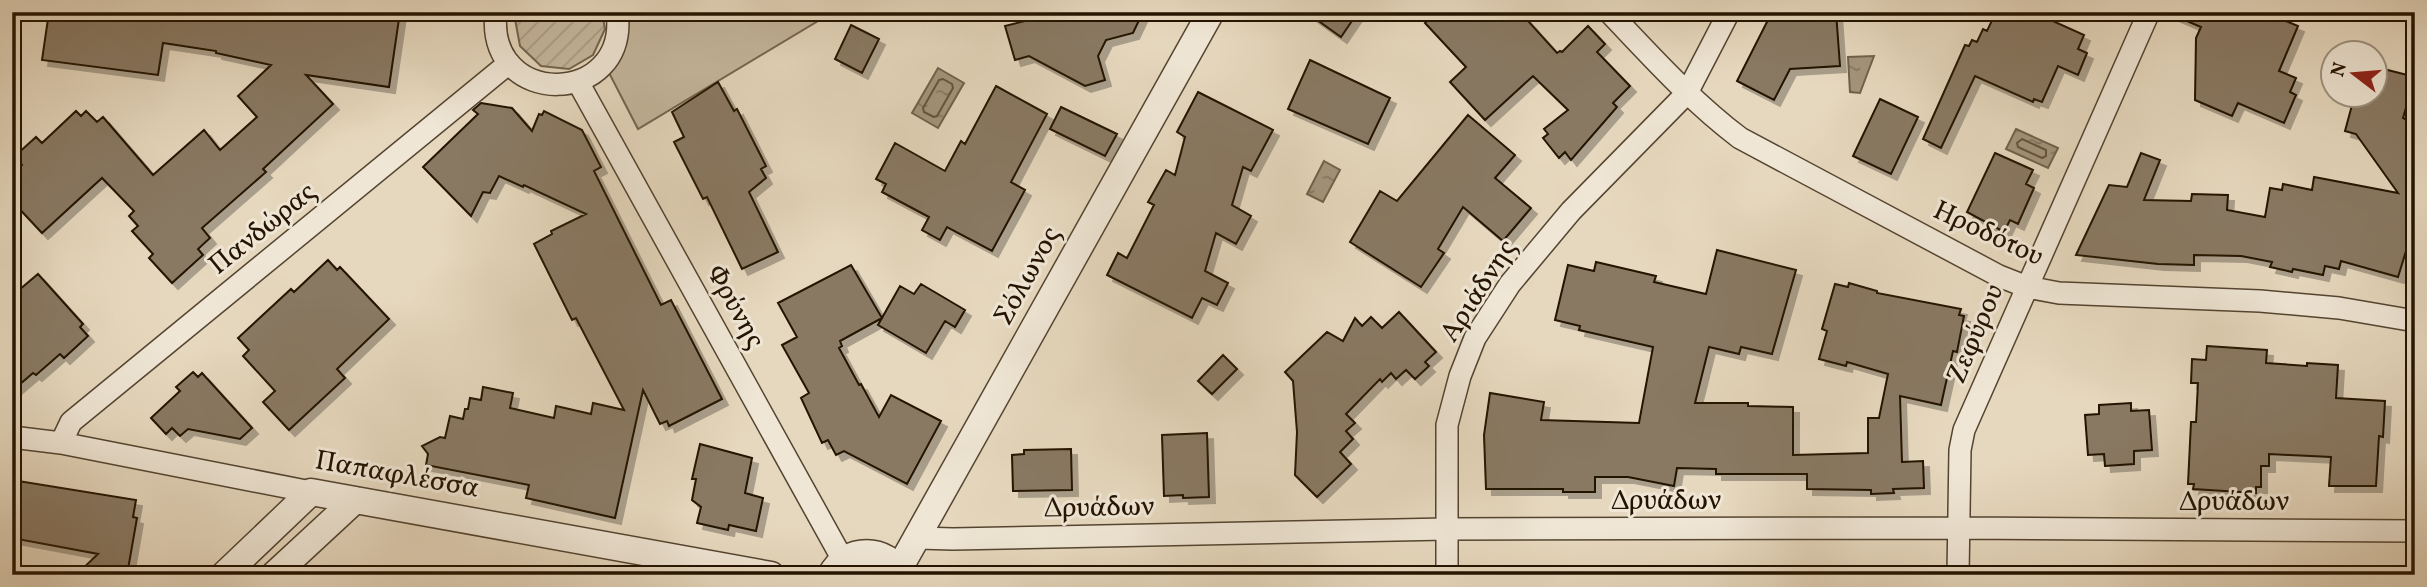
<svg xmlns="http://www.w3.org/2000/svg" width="2427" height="587" font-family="Vollkorn,serif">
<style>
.grass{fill:#c5b79e;stroke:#74654f;stroke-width:2}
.garden{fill:url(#garden-furrows);stroke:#74654f;stroke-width:2}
.water{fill:url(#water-ripples);stroke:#71614b;stroke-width:2}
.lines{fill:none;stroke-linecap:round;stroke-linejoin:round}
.shore{stroke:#64543e;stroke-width:2}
.building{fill:#897963;stroke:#241300;stroke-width:2;filter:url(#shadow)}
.minor-casing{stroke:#544430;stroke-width:24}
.tertiary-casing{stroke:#544430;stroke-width:29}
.minor{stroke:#efe6d5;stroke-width:21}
.tertiary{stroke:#efe6d5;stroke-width:26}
.labels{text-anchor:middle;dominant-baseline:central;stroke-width:6;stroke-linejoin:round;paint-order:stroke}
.street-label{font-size:28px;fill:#241300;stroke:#efe6d5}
</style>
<defs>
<pattern id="garden-furrows" width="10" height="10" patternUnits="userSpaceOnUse" patternTransform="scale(1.75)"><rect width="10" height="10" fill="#c5b79e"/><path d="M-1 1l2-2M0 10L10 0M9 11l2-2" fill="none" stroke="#a99c86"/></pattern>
<pattern id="water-ripples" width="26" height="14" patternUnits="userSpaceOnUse" patternTransform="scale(1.75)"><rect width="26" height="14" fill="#a4957d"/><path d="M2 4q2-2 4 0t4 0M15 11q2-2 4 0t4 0" fill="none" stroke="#857864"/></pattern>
<filter id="shadow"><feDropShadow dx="6" dy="6" stdDeviation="0" flood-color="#0004"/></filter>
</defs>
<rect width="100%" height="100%" fill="#e6d8be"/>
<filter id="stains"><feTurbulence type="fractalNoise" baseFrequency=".00286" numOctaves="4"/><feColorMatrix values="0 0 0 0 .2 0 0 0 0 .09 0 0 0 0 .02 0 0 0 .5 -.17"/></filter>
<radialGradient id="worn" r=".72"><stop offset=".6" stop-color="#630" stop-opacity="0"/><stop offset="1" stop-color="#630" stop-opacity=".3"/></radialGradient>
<path class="grass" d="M631,12H833L638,129L605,65L629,22Z"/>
<path class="garden" d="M518,12H602L605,29L593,55L569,69L541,66L520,46L515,19Z"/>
<path class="water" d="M1874,56L1860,93L1850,92L1848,57Z
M938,68L964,83L938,128L912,113Z
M2016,129L2058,148L2048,168L2006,149Z
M1324,161L1340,170L1323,202L1307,194Z"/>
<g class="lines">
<path class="shore" d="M943,79L952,84L953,88L937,116L934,117L924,112L923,108L939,80Z
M2022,139L2046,150V156L2042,158L2018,147L2017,143Z"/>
</g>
<path class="building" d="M49,12H400L389,87L306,75L333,104L263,169L266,172L202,228L210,238L198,249L203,255L172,283L149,258L153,254L132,231L138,226L129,216L134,211L102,178L42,233L12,201V174L22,165L15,156L36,137L42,143L76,111L81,116L86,111L97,122L103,117L153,175L204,130L220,150L257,117L238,96L271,65L216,53V51L163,43L158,75L42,60Z
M1033,12H1143L1133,33L1106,40L1098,56L1105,80L1085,86L1029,56L1015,60L1005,26L1029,20Z
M1306,12H1358L1341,37Z
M1437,12H1520L1557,53L1560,51L1562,52L1588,26L1605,44L1597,52L1630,86L1613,103L1617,107L1571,160L1565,152L1559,158L1543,138L1548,134L1544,129L1568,110L1533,76L1485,120L1450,82L1466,67L1425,23Z
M1772,12H1836L1840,66L1790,69L1774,100L1737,81Z
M1996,12H2033L2084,35L2078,49L2087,53L2078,75L2058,66L2042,102L2034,99L2033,102L1975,76L1941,148L1923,139L1965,45L1969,46L1972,40L1977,42L1983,29L1987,31Z
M2166,12H2264L2298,26L2279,71L2296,78L2290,92L2296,95L2284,123L2238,103L2232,116L2195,100L2196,38L2201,27Z
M851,25L879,39L862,73L835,59Z
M1310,60L1390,98L1368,144L1288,109Z
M2380,68L2415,77L2403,118L2415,124V222L2398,277L2341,261L2339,269L2325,266L2323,275L2293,269L2292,272L2270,267L2272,262L2241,256L2194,255V265L2158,264L2076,255L2109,185L2127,187L2141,153L2160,160L2144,200L2191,201L2192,194L2228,195L2227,210L2265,217L2270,188L2282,190L2283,184L2312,190L2314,177L2398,193L2356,134L2345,131L2355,94H2375Z
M718,82L734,111L737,109L766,166L761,169L766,178L749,192L778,252L742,269L707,197L703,199L674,142L684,137L672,112Z
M996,86L1047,114L1011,182L1025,190L992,251L947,227L940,240L922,230L929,217L882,192L886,184L876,179L895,143L945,171L961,141L965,144Z
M1198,92L1273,130L1251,171L1243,167L1232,205L1251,216L1236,244L1216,233L1205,271L1228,283L1217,305L1202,298L1192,318L1107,275L1118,253L1127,258L1154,205L1148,202L1166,170L1175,175L1185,137L1177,132Z
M1880,99L1918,117L1891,174L1853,156Z
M481,103L512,108L532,131L539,114L542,115L544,111L582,130L601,167L594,171L661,305L671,300L722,399L669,426L667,421L660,424L643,390L615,518L526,498L529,485L426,465L428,454L422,446L440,437L445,438L450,416L463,419L465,409H468L470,398L481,400L483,387L513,393L510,408L554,418L556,406L591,414L593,403L624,410L576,318L572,320L534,244L552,234L551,231L586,214L524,185L523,187L499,176L490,193L483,192L471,216L423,167L478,114L473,110Z
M1061,107L1117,134L1105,156L1050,129Z
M1468,115L1515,155L1495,178L1531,208L1503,241L1463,207L1438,249L1444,253L1421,287L1350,242L1380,191L1397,201Z
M1995,153L2033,170L2026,184L2034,188L2018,224L2010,220L2004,232L1967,212Z
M1717,250L1796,270L1772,354L1741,347L1739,354L1709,347L1695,403H1748V406L1793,407V455L1868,453V418H1879L1888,374L1847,362L1846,366L1819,359L1827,331L1822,329L1835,284L1848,287L1849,283L1877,291V293L1961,309L1959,315L1964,316L1957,352L1953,351L1941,405L1900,396L1902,462L1923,461L1924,488L1893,489L1894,493L1871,494V490L1807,489V474H1716V469L1677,468L1674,486L1628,477H1595V492H1563V489H1486L1484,435L1490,393L1544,402L1541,420L1639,423L1653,347L1579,330L1580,326L1555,320L1568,265L1594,271L1596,262L1656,276L1654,282L1706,294Z
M328,260L337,270L340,267L389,319L337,369L345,378L289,430L263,402L275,391L243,356L249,350L238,338L291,289L294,292Z
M851,265L882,318L840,341L842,346L839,348L859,385L861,384L879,417L891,395L941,421L907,484L844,451L836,455L828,440L822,443L801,398L809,393L782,345L797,337L778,303Z
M38,274L83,324L80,327L88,336L64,358L60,354L36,375L33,373L12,391V296Z
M921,284L965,310L955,327L945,321L926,353L878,325L900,286L914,294Z
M1399,312L1436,352L1425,362L1429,366L1415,379L1406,370L1396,379L1391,373L1382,382L1380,379L1346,414L1355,423L1346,431L1353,439L1340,452L1351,464L1317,497L1295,475L1297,432L1293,381L1285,372L1327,332L1343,341L1355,318L1362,326L1371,317L1382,328Z
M2207,346L2267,350L2266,363L2307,366V363L2338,365L2336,398L2385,401L2383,437L2379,436L2376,486H2329L2331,457L2269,454V466H2261V487H2256V493L2193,489L2194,484H2188L2191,422H2196L2198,383H2191L2192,359L2206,360Z
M1223,355L1237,369L1212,394L1198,381Z
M193,372L198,377L202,373L252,428L240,439L188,429L180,436L172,428L166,434L151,418L180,391L176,387Z
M2131,403V411L2149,410L2152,450L2134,451V464L2105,466L2104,454L2088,455L2085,415L2099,414V405Z
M1207,433L1209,497L1183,498V495L1164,496L1162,435Z
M700,444L752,458L745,493L763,498L756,531L729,525L728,530L697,523L701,507L692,500L696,479H692Z
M1071,449L1072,490L1013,491L1012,455L1024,454V450Z
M12,480L136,500L133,517L137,518L127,575H76L98,554L12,538Z"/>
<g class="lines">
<g class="minor-casing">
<path id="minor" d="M496,12C485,110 630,107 617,12
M1609,12C1651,56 1691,101 1740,138L1999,276L2027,287L2059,293L2260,301L2339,308L2415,321
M578,82L843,560
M12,437L61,443L311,492
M61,443L71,422L509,63
M918,538L953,539L1446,529L1958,528L2415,531
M1447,575V425L1460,376L1475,338L1510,284L1571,211L1687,93L1729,12
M1958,575L1960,450L1964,430L2149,12"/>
</g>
<g class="tertiary-casing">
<path id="tertiary" d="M899,569L1211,12
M224,575L311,492L771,575
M274,575L355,500
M831,575C846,546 887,546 902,575"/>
</g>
<use href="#minor" class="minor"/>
<use href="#tertiary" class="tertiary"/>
</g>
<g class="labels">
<g class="street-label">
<text transform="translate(263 229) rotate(-39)">Πανδώρας</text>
<text transform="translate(1988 234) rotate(25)">Ηροδότου</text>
<text transform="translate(1028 276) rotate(-61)">Σόλωνος</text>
<text transform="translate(1479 291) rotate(-57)">Αριάδνης</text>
<text transform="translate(735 307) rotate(61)">Φρύνης</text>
<text transform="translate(1976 334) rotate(-67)">Ζεφύρου</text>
<text transform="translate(397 475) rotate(10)">Παπαφλέσσα</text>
<text x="1666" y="501">Δρυάδων</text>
<text x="2234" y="502">Δρυάδων</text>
<text transform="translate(1099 508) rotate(-1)">Δρυάδων</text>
</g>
</g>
<rect width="2427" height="587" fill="none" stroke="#e6d8be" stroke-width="42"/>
<rect x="14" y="14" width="2399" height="559" fill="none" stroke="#241300" stroke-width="3.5"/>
<rect x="21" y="21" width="2385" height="545" fill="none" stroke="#241300" stroke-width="2"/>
<g transform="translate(2354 74) rotate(286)"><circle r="33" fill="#efe6d5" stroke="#9e9280" stroke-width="2"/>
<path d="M0-5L12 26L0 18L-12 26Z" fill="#8f2418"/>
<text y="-10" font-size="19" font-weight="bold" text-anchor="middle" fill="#241300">N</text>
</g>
<rect width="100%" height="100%" filter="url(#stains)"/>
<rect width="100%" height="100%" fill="url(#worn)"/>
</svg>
